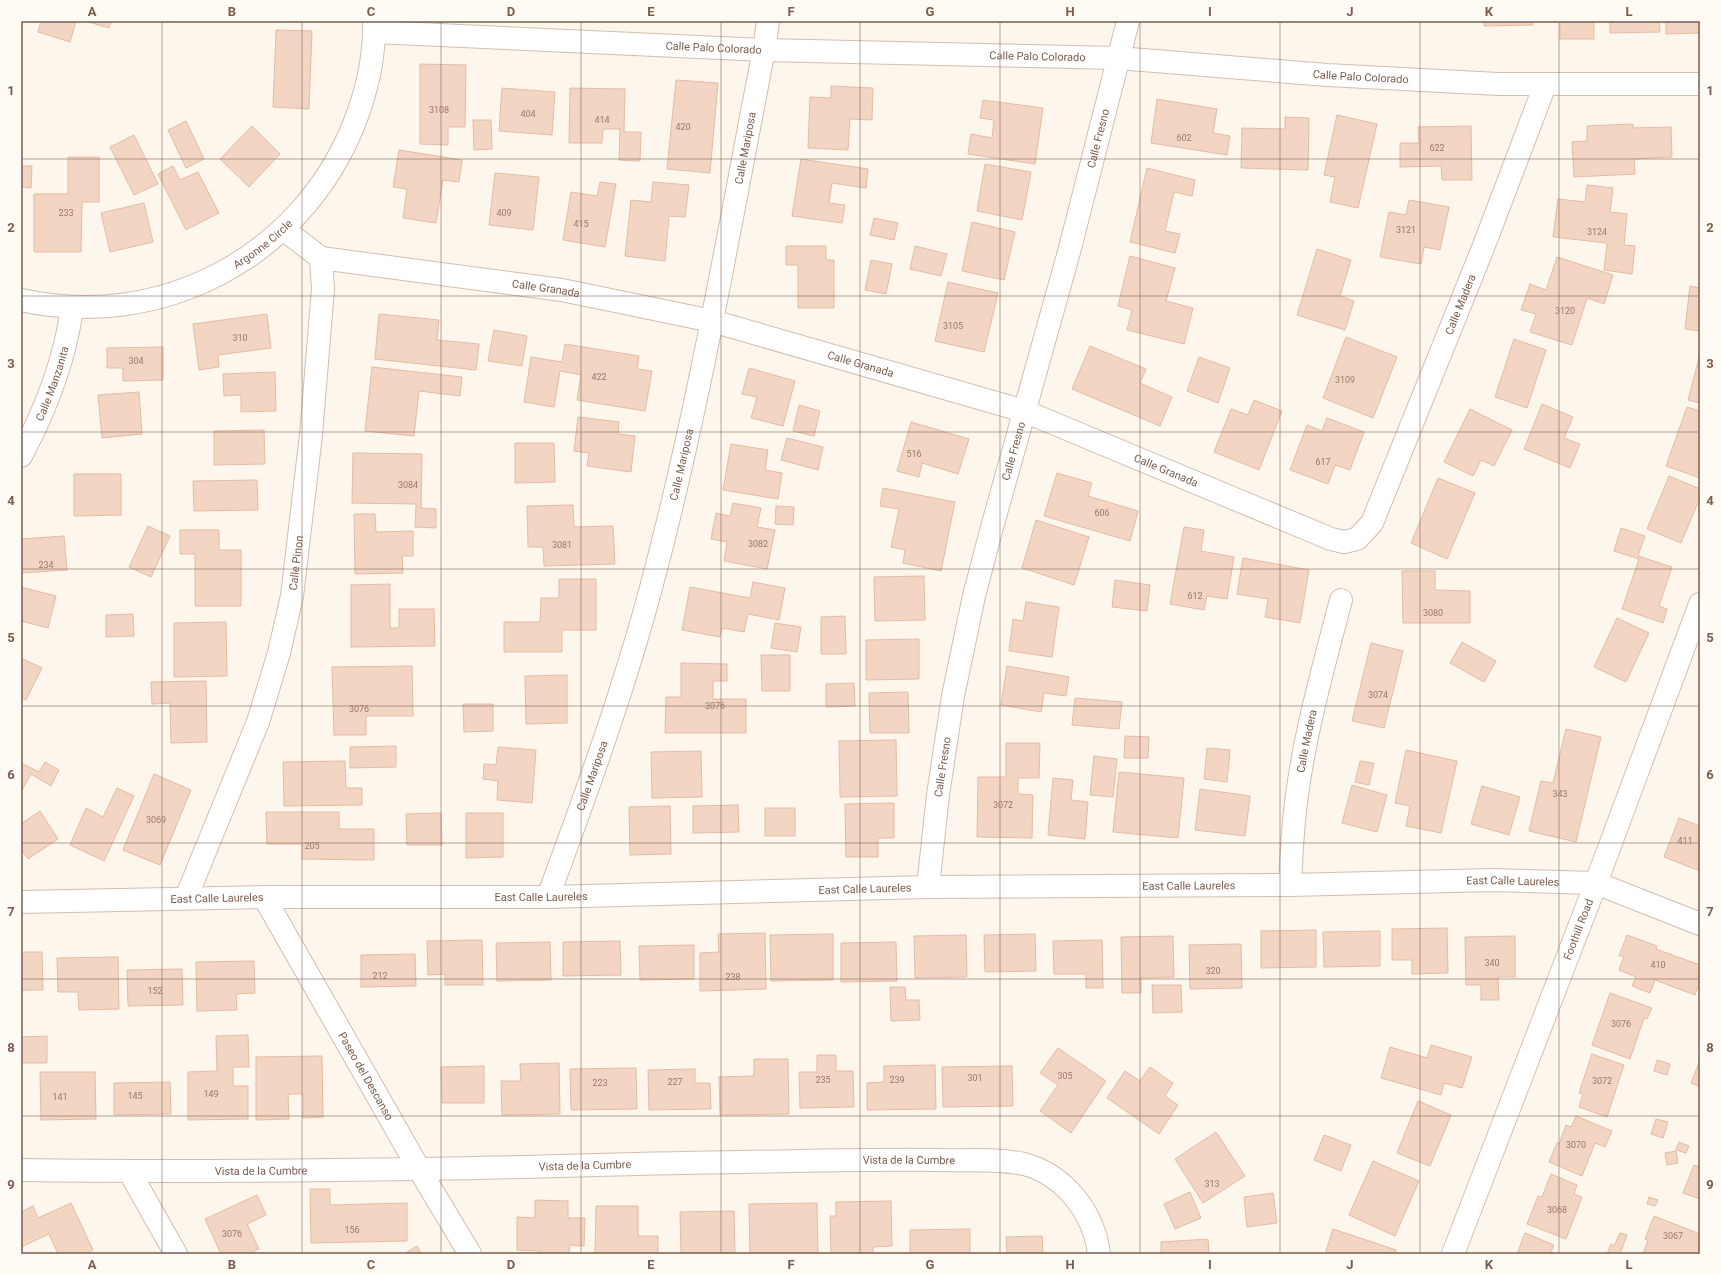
<svg xmlns="http://www.w3.org/2000/svg" width="1721" height="1275" font-family="Roboto,sans-serif">
<style>
.building{fill:#f3d5c3;stroke:#e6bba3}
.lines{fill:none;stroke-linecap:round;stroke-linejoin:round}
.minor-casing{stroke:#d1beb0;stroke-width:24}
.secondary-casing{stroke:#d6c0b0;stroke-width:24}
.minor{stroke:#fff;stroke-width:22}
.secondary{stroke:#fff;stroke-width:22}
.grid{fill:none;stroke:#7a5c4d;stroke-width:1;stroke-opacity:0.55}
.labels{text-anchor:middle;dominant-baseline:central;stroke-width:3;stroke-linejoin:round;paint-order:stroke}
.number-label{font-size:9px;fill:#987a6a}
.street-label{font-size:11px;fill:#7a5c4d;stroke:#fffaf3}
.neatline{fill:none;stroke:#7a5c4d;stroke-width:1.5}
.grid-label{font-size:13px;text-anchor:middle;font-weight:bold;fill:#7a5c4d}
</style>
<rect width="100%" height="100%" fill="#fdf6ec"/>
<path class="building" d="M41,21H76L70,42L38,32Z
M85,21H111L109,28Z
M1484,21H1533V25L1484,26Z
M1560,21H1594V39H1560Z
M1610,21H1659L1660,32L1610,33Z
M1666,21H1700V33L1666,34Z
M276,30L312,31L309,109L273,107Z
M420,64L466,65L465,127H448V145L420,144Z
M676,80L718,83L710,173L667,169Z
M831,86L873,88L872,120L850,119L848,150L808,148L810,97L831,98Z
M502,88L555,92L552,135L499,131Z
M570,88L625,89L624,132H641L640,161L619,160L620,129H603L602,143H569Z
M1157,99L1217,109L1213,133L1230,136L1227,155L1151,143Z
M983,100L1043,108L1035,164L968,154L971,134L992,138L994,120L980,118Z
M1337,115L1377,124L1358,208L1330,202L1335,177L1324,175Z
M1285,117L1309,118L1308,170L1241,168L1242,128L1285,129Z
M473,120H491L492,149L474,150Z
M186,121L204,159L186,168L168,130Z
M1633,124V128L1671,127L1672,157L1634,159L1635,174L1574,177L1572,142L1587,141V126Z
M252,126L280,154L249,187L220,159Z
M1471,126L1472,180H1442L1441,166L1400,167V143H1419L1418,127Z
M134,135L158,184L134,195L110,147Z
M399,150L462,160L459,182L443,180L436,223L403,218L407,189L393,187Z
M68,157H99V202H82L81,252H34V194H68Z
M801,159L868,169L866,188L832,183L829,203L845,205L842,223L792,216Z
M985,164L1031,172L1022,220L977,211Z
M21,166H32L31,188L21,187Z
M173,166L180,180L198,172L219,213L186,230L158,174Z
M1147,168L1195,180L1192,196L1174,192L1165,231L1180,234L1175,253L1130,242Z
M495,173L539,177L533,230L489,225Z
M600,182L616,184L605,247L563,240L571,192L597,196Z
M653,182L689,185L685,217L669,216L665,261L625,256L631,200L651,202Z
M1587,185L1613,188L1610,212L1627,214L1624,245L1635,246L1632,274L1604,270L1607,243L1553,237L1558,199L1585,202Z
M1409,200L1449,207L1440,250L1424,247L1421,264L1380,257L1389,212L1406,215Z
M144,203L153,242L110,252L101,213Z
M874,218L898,223L894,240L870,235Z
M972,222L1015,232L1004,280L962,271Z
M786,246H826V260H834V308H798V265H786Z
M915,246L947,254L941,276L910,269Z
M1317,249L1351,260L1340,296L1354,301L1345,330L1297,315Z
M1130,256L1175,268L1166,301L1193,308L1184,344L1127,330L1132,310L1118,306Z
M1557,257L1613,275L1604,304L1587,298L1572,345L1530,332L1536,314L1521,310L1530,284L1546,290Z
M871,260L892,264L886,294L865,290Z
M948,282L998,293L984,352L935,341Z
M1690,286L1700,288V331L1685,329Z
M267,314L271,348L218,355L219,367L199,370L193,324Z
M379,314L439,320L437,340L479,344L476,370L375,359Z
M494,330L527,336L522,366L488,361Z
M1346,337L1397,357L1373,418L1323,398Z
M1514,339L1546,350L1527,408L1495,397Z
M565,344L639,356L637,369L652,371L645,411L577,400L581,375L560,371L554,407L524,402L531,357L562,362Z
M1090,346L1146,369L1140,383L1172,397L1160,426L1072,389Z
M163,347V380L123,381V368H107V348Z
M1700,354V403L1688,400Z
M1199,357L1230,368L1218,403L1187,391Z
M372,367L462,377L460,396L419,391L414,436L365,431Z
M749,368L795,381L783,426L751,418L757,397L742,394Z
M275,372L276,411L241,412V395L224,396L223,374Z
M139,392L142,434L102,438L98,395Z
M1254,400L1282,411L1259,470L1214,452L1231,409L1248,415Z
M1542,404L1573,417L1564,438L1580,444L1570,468L1524,449Z
M799,405L820,411L814,436L793,431Z
M1687,407L1700,411V478L1666,466Z
M1470,409L1512,430L1494,466L1481,460L1473,476L1444,462Z
M578,417L619,422L618,434L635,436L631,472L587,466L589,453L574,451Z
M1327,418L1364,432L1350,470L1335,465L1328,484L1290,470L1307,425L1322,431Z
M911,422L969,439L958,474L922,463L919,477L897,471Z
M264,430L265,464L214,465V431Z
M787,438L823,447L818,470L781,460Z
M515,443H554L555,482L515,483Z
M731,444L768,450L765,470L782,473L778,499L723,490Z
M353,453L422,454L421,508L436,509V528L415,527L416,504L352,503Z
M1057,473L1092,483L1088,496L1138,511L1130,541L1044,516Z
M74,474H121V515L74,516Z
M1669,476L1700,489V498L1681,543L1647,529Z
M1438,478L1475,493L1447,559L1411,543Z
M257,480L258,510L194,511L193,481Z
M883,488L955,502L941,571L903,563L905,550L891,547L899,509L880,506Z
M733,503L761,508L757,527L775,530L767,569L724,561L727,542L711,539L716,513L730,516Z
M573,505L574,527L613,526L615,564L544,566L543,547H528L527,506Z
M776,506L794,507L793,525L775,524Z
M354,514H375L376,532L413,531V556H402L403,573L355,574Z
M1036,520L1089,537L1074,585L1022,568Z
M148,526L170,536L151,577L129,567Z
M1184,527L1204,530L1201,551L1234,557L1227,599L1207,596L1204,610L1170,604Z
M1621,528L1645,536L1638,556L1672,567L1659,606L1667,609L1663,623L1622,609L1639,559L1614,551Z
M180,530H219V550H241V606H195V554H180Z
M64,536L67,570L21,573V539Z
M1243,558L1309,570L1300,623L1265,617L1268,599L1237,594Z
M1402,571H1435V590L1470,591V623H1403Z
M924,576L925,620L875,621L874,577Z
M559,579H596V630H562V652H504V622H540L541,598H559Z
M1115,580L1150,585L1147,611L1112,607Z
M753,582L785,588L779,620L748,614L744,632L722,628L720,637L682,630L690,587L750,598Z
M390,584V628H399V609H434L435,646L351,647V585Z
M21,587L56,596L48,628L21,621Z
M1026,602L1059,607L1052,657L1009,651L1013,619L1023,621Z
M133,614L134,636L106,637V615Z
M845,616L846,654H821V617Z
M1617,618L1649,633L1626,682L1594,667Z
M226,622L227,676L174,677V623Z
M775,623L801,627L797,652L771,648Z
M919,639V679L866,680V640Z
M1462,642L1496,661L1484,682L1450,663Z
M1371,643L1403,651L1384,728L1352,721Z
M761,655H790V691H762Z
M21,658L42,668L26,700L21,697Z
M681,663L727,664V681H713V699H746V733H665L666,697H681Z
M412,666L413,716H366V735H334L332,667Z
M1007,666L1069,677L1066,696L1044,693L1041,712L1001,705Z
M567,675V723L526,724L525,676Z
M206,681L207,742L171,743L170,703L152,704L151,682Z
M854,683L855,706L826,707V684Z
M908,692L909,733H870L869,693Z
M1075,698L1122,702L1119,729L1072,725Z
M463,704H493V731L464,732Z
M1566,729L1601,737L1576,842L1529,831L1541,781L1553,783Z
M1125,736L1149,737L1148,758H1124Z
M896,740L897,796L840,797L839,741Z
M1006,743H1040L1039,778H1018V794L1033,795L1032,838L977,837L978,777H1006Z
M396,746V767L350,768V747Z
M498,747L536,750L532,803L497,800L498,781L483,779L484,764L496,765Z
M1207,748L1230,750L1227,782L1204,779Z
M1406,750L1457,761L1441,833L1406,826L1410,806L1395,803Z
M701,751L702,797L652,798L651,752Z
M1094,756L1117,759L1113,797L1090,795Z
M345,761L346,788H362V805L284,806L283,762Z
M1360,761L1374,763L1369,785L1355,782Z
M45,762L59,770L51,786L31,774L21,792V763L39,772Z
M1119,772L1184,778L1178,838L1113,832Z
M154,774L191,790L160,865L123,850Z
M1053,778L1073,780L1071,800L1088,802L1085,839L1048,835Z
M1352,785L1387,795L1377,832L1342,823Z
M1482,786L1520,797L1509,835L1471,824Z
M117,788L134,796L104,861L70,845L86,808L103,817Z
M1200,789L1250,796L1245,836L1195,830Z
M894,803V838H878V857H846L845,804Z
M738,805L739,832L693,833V806Z
M670,806L671,854L630,855L629,807Z
M765,808H795V836H765Z
M40,811L58,839L28,859L21,849V824Z
M266,812H339V829H374V860L302,859V844H267Z
M441,813L442,845H407L406,814Z
M466,813H503V857L466,858Z
M1679,818L1700,826V871L1664,857Z
M1447,928L1448,973L1412,974V960H1392V929Z
M1316,930V967L1261,968V931Z
M1380,931V966L1324,967L1323,932Z
M765,933L766,989L700,991V953L719,952L718,934Z
M833,934V980L771,981L770,935Z
M1035,934L1036,971L985,972L984,935Z
M966,935L967,977L915,978L914,936Z
M1627,935L1657,946L1656,949L1700,965V981L1695,995L1655,980L1650,993L1632,986L1636,977L1619,970L1624,956H1619Z
M1173,936L1174,977L1141,978V993H1122L1121,937Z
M1515,936V977H1498L1499,1000H1481V985H1466L1465,937Z
M482,940L483,985H445V974L428,975L427,941Z
M1102,940L1103,988H1086V974H1054L1053,941Z
M620,941L621,975L563,976V942Z
M550,942L551,980L497,981L496,943Z
M896,942L897,981L841,982V943Z
M1241,944L1242,988L1190,989L1189,945Z
M694,945V979L640,980L639,946Z
M21,952H42L43,990H21Z
M415,954L416,986L361,987V955Z
M118,957L119,1009L79,1010L78,992H58L57,958Z
M254,961L255,993L236,994L237,1010L197,1011L196,962Z
M182,969L183,1005L128,1006L127,970Z
M1152,985H1181L1182,1012L1153,1013Z
M890,987H905L906,1000H919L920,1020L891,1021Z
M1610,993L1652,1008L1647,1019L1644,1018L1630,1059L1592,1045Z
M248,1035L249,1067H233V1086H248V1119L188,1120V1072L217,1071L216,1036Z
M47,1036V1063H21V1037Z
M1431,1045L1472,1057L1462,1088L1444,1083L1441,1095L1381,1078L1390,1047L1427,1058Z
M1058,1048L1106,1081L1071,1133L1040,1111L1058,1085L1040,1073Z
M1592,1054L1624,1065L1607,1117L1579,1107L1583,1094L1579,1093Z
M817,1055H836V1071H853L854,1107L800,1108L799,1072H817Z
M322,1056L323,1117L303,1118V1094H288L289,1119L256,1120V1057Z
M754,1059H788L789,1114L720,1115L719,1077L754,1076Z
M1657,1060L1670,1064L1667,1075L1654,1071Z
M1700,1060V1087L1691,1083Z
M559,1063L560,1114L502,1115L501,1081H521L520,1064Z
M935,1065L936,1109L867,1110V1083L884,1082V1066Z
M484,1066V1103H442L441,1067Z
M1012,1066L1013,1106L943,1107L942,1067Z
M1150,1067L1173,1083L1165,1096L1178,1105L1159,1134L1107,1098L1125,1071L1140,1081Z
M636,1068L637,1109L571,1110L570,1069Z
M695,1069V1083H710L711,1109L649,1110L648,1070Z
M40,1072H95L96,1119L41,1120Z
M170,1082L171,1114L114,1115V1083Z
M1418,1101L1451,1115L1430,1166L1397,1153Z
M1576,1116L1612,1131L1605,1147L1595,1143L1582,1176L1549,1162L1557,1143L1559,1144L1566,1125L1571,1127Z
M1656,1119L1668,1122L1663,1138L1651,1134Z
M1216,1132L1245,1176L1203,1203L1175,1159Z
M1324,1135L1351,1145L1341,1171L1314,1160Z
M1679,1142L1689,1146L1686,1153L1676,1150Z
M1676,1151L1678,1163L1667,1165L1665,1153Z
M1373,1161L1419,1181L1395,1236L1349,1215Z
M1694,1165L1700,1167V1199L1683,1193Z
M1551,1174L1577,1185L1574,1194L1582,1197L1566,1239L1527,1224L1538,1196L1542,1197Z
M310,1189H330V1205L407,1203V1241L311,1243Z
M1190,1192L1201,1218L1175,1229L1164,1204Z
M1273,1193L1277,1223L1247,1227L1244,1197Z
M257,1195L266,1215L247,1224L259,1249L248,1254H221L205,1219Z
M1649,1197L1658,1200L1655,1206L1647,1204Z
M535,1200L568,1201V1218H585L584,1246L570,1245L569,1254H540V1251L517,1250V1217L535,1218Z
M891,1201L892,1246L873,1247V1254H831L830,1216H836V1202Z
M71,1203L93,1250L84,1254H58L49,1234L21,1247V1212L33,1206L38,1218Z
M817,1203L818,1254H750L749,1204Z
M596,1206H638V1236H658V1254H595Z
M734,1211L735,1254H681L680,1212Z
M1654,1216L1700,1234V1254H1643L1648,1240L1645,1239Z
M970,1229V1254H910V1230Z
M1333,1229L1396,1250L1395,1254H1325Z
M1525,1233L1554,1245L1551,1252L1556,1254H1517Z
M1620,1233L1627,1235L1620,1254H1607L1611,1244L1614,1246Z
M1042,1236L1043,1254H1007L1006,1237Z
M1208,1239L1209,1254H1161V1242Z
M417,1246L421,1254H404Z"/>
<g class="lines">
<g class="minor-casing">
<g id="minor">
<path id="s1" d="M375,32L764,50L1118,58L1327,75L1498,84H1700"/>
<path id="s2" d="M321,258L562,290L712,321L1024,411L1331,539L1344,542L1357,539L1372,523L1483,248L1545,85"/>
<path id="s3" d="M21,300C161,331 301,257 354,124C367,91 375,56 374,21"/>
<path id="s4" d="M21,456C46,409 65,361 72,308"/>
<path id="s5" d="M1290,885C1291,863 1292,842 1294,821C1301,746 1322,672 1341,600"/>
<path id="s6" d="M928,887L938,795L953,696L974,596L991,531L1069,252L1128,21"/>
<path id="s7" d="M264,897L419,1169L470,1254"/>
<path id="s8" d="M548,897C586,794 624,690 652,584C699,408 729,229 764,50L768,21"/>
<path id="s9" d="M186,898L258,722L279,653L292,596L311,435L323,289L321,258L283,229"/>
<path id="s10" d="M21,902L264,897H548L928,887L1290,885L1492,880L1596,883L1700,924"/>
<path id="s11" d="M21,1170C153,1172 286,1171 418,1169C525,1168 633,1163 741,1162C807,1161 873,1159 939,1160C967,1161 997,1158 1024,1164C1065,1175 1094,1213 1099,1254"/>
<path d="M129,1171L176,1254"/>
</g>
</g>
<g class="secondary-casing">
<g id="secondary">
<path id="s12" d="M1453,1254L1596,883L1700,604"/>
</g>
</g>
<use href="#minor" class="minor"/>
<use href="#secondary" class="secondary"/>
</g>
<path class="grid" d="M162,21V1254M302,21V1254M441,21V1254M581,21V1254M721,21V1254M860,21V1254M1000,21V1254M1140,21V1254M1280,21V1254M1420,21V1254M1559,21V1254M21,159H1700M21,296H1700M21,432H1700M21,569H1700M21,706H1700M21,843H1700M21,979H1700M21,1116H1700"/>
<g class="labels">
<g class="number-label">
<text x="439" y="110">3108</text>
<text x="528" y="114">404</text>
<text x="602" y="120">414</text>
<text x="683" y="127">420</text>
<text x="1184" y="138">602</text>
<text x="1437" y="148">622</text>
<text x="66" y="213">233</text>
<text x="504" y="213">409</text>
<text x="581" y="224">415</text>
<text x="1406" y="230">3121</text>
<text x="1597" y="232">3124</text>
<text x="1565" y="311">3120</text>
<text x="953" y="326">3105</text>
<text x="240" y="338">310</text>
<text x="136" y="361">304</text>
<text x="599" y="377">422</text>
<text x="1345" y="380">3109</text>
<text x="914" y="454">516</text>
<text x="1323" y="462">617</text>
<text x="408" y="485">3084</text>
<text x="1102" y="513">606</text>
<text x="758" y="544">3082</text>
<text x="562" y="545">3081</text>
<text x="46" y="565">234</text>
<text x="1195" y="596">612</text>
<text x="1433" y="613">3080</text>
<text x="1378" y="695">3074</text>
<text x="715" y="706">3076</text>
<text x="359" y="709">3076</text>
<text x="1560" y="794">343</text>
<text x="1003" y="805">3072</text>
<text x="156" y="820">3069</text>
<text x="1685" y="841">411</text>
<text x="312" y="846">205</text>
<text x="1492" y="963">340</text>
<text x="1658" y="965">410</text>
<text x="1213" y="971">320</text>
<text x="380" y="976">212</text>
<text x="733" y="977">238</text>
<text x="155" y="991">152</text>
<text x="1621" y="1024">3076</text>
<text x="1065" y="1076">305</text>
<text x="975" y="1078">301</text>
<text x="823" y="1080">235</text>
<text x="897" y="1080">239</text>
<text x="1602" y="1081">3072</text>
<text x="675" y="1082">227</text>
<text x="600" y="1083">223</text>
<text x="211" y="1094">149</text>
<text x="135" y="1096">145</text>
<text x="60" y="1097">141</text>
<text x="1576" y="1145">3070</text>
<text x="1212" y="1184">313</text>
<text x="1557" y="1210">3068</text>
<text x="352" y="1230">156</text>
<text x="232" y="1234">3076</text>
<text x="1673" y="1236">3067</text>
</g>
<g class="street-label">
<text stroke="none"><textPath href="#s1" startOffset="339">Calle Palo Colorado</textPath></text>
<text stroke="none"><textPath href="#s1" startOffset="663">Calle Palo Colorado</textPath></text>
<text stroke="none"><textPath href="#s1" startOffset="987">Calle Palo Colorado</textPath></text>
<text stroke="none"><textPath href="#s6" startOffset="769">Calle Fresno</textPath></text>
<text stroke="none"><textPath href="#s8" startOffset="776">Calle Mariposa</textPath></text>
<text stroke="none"><textPath href="#s3" startOffset="257">Argonne Circle</textPath></text>
<text stroke="none"><textPath href="#s2" startOffset="227">Calle Granada</textPath></text>
<text stroke="none"><textPath href="#s2" startOffset="1338">Calle Madera</textPath></text>
<text stroke="none"><textPath href="#s2" startOffset="551">Calle Granada</textPath></text>
<text stroke="none"><textPath href="#s4" startOffset="79">Calle Manzanita</textPath></text>
<text stroke="none"><textPath href="#s6" startOffset="445">Calle Fresno</textPath></text>
<text stroke="none"><textPath href="#s8" startOffset="453">Calle Mariposa</textPath></text>
<text stroke="none"><textPath href="#s2" startOffset="875">Calle Granada</textPath></text>
<text stroke="none"><textPath href="#s9" startOffset="354">Calle Pinon</textPath></text>
<text stroke="none"><textPath href="#s5" startOffset="145">Calle Madera</textPath></text>
<text stroke="none"><textPath href="#s6" startOffset="121">Calle Fresno</textPath></text>
<text stroke="none"><textPath href="#s8" startOffset="129">Calle Mariposa</textPath></text>
<text stroke="none"><textPath href="#s10" startOffset="1492">East Calle Laureles</textPath></text>
<text stroke="none"><textPath href="#s10" startOffset="1168">East Calle Laureles</textPath></text>
<text stroke="none"><textPath href="#s10" startOffset="844">East Calle Laureles</textPath></text>
<text stroke="none"><textPath href="#s10" startOffset="520">East Calle Laureles</textPath></text>
<text stroke="none"><textPath href="#s10" startOffset="196">East Calle Laureles</textPath></text>
<text stroke="none"><textPath href="#s12" startOffset="348">Foothill Road</textPath></text>
<text stroke="none"><textPath href="#s7" startOffset="206">Paseo del Descanso</textPath></text>
<text stroke="none"><textPath href="#s11" startOffset="888">Vista de la Cumbre</textPath></text>
<text stroke="none"><textPath href="#s11" startOffset="564">Vista de la Cumbre</textPath></text>
<text stroke="none"><textPath href="#s11" startOffset="240">Vista de la Cumbre</textPath></text>
</g>
</g>
<rect width="1721" height="1275" fill="none" stroke="#fffaf3" stroke-width="44"/>
<rect x="22" y="22" width="1677" height="1231" class="neatline"/>
<g class="grid-label">
<text x="92" y="16">A</text>
<text x="232" y="16">B</text>
<text x="371" y="16">C</text>
<text x="511" y="16">D</text>
<text x="651" y="16">E</text>
<text x="791" y="16">F</text>
<text x="930" y="16">G</text>
<text x="1070" y="16">H</text>
<text x="1210" y="16">I</text>
<text x="1350" y="16">J</text>
<text x="1489" y="16">K</text>
<text x="1629" y="16">L</text>
<text x="11" y="95">1</text>
<text x="1710" y="95">1</text>
<text x="11" y="232">2</text>
<text x="1710" y="232">2</text>
<text x="11" y="368">3</text>
<text x="1710" y="368">3</text>
<text x="11" y="505">4</text>
<text x="1710" y="505">4</text>
<text x="11" y="642">5</text>
<text x="1710" y="642">5</text>
<text x="11" y="779">6</text>
<text x="1710" y="779">6</text>
<text x="11" y="916">7</text>
<text x="1710" y="916">7</text>
<text x="11" y="1052">8</text>
<text x="1710" y="1052">8</text>
<text x="11" y="1189">9</text>
<text x="1710" y="1189">9</text>
<text x="92" y="1269">A</text>
<text x="232" y="1269">B</text>
<text x="371" y="1269">C</text>
<text x="511" y="1269">D</text>
<text x="651" y="1269">E</text>
<text x="791" y="1269">F</text>
<text x="930" y="1269">G</text>
<text x="1070" y="1269">H</text>
<text x="1210" y="1269">I</text>
<text x="1350" y="1269">J</text>
<text x="1489" y="1269">K</text>
<text x="1629" y="1269">L</text>
</g>
</svg>
